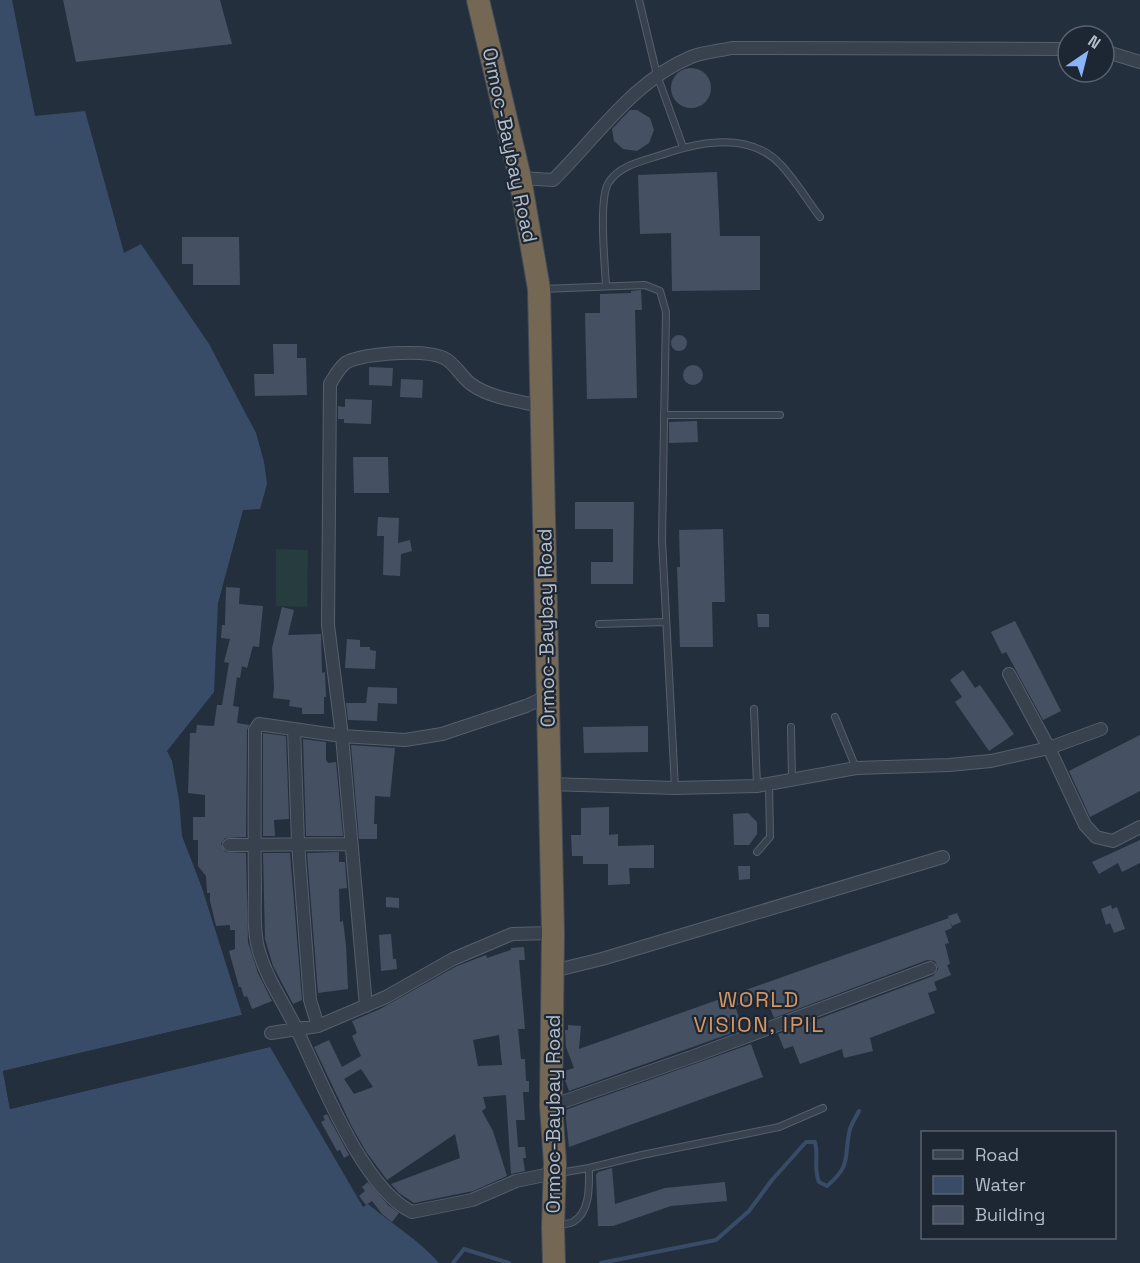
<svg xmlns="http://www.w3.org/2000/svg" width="1140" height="1263" font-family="'Space Grotesk',sans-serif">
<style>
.green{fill:#263c3f}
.water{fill:#394c67}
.pier{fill:#242f3e}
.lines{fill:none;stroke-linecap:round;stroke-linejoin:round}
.stream{stroke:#394c67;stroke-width:4}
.building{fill:#455162;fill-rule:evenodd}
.lane-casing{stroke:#565f6c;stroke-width:8}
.street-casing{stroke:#565f6c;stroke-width:14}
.highway-casing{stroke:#434c59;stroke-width:24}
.lane{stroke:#38414e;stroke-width:6}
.street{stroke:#38414e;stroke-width:12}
.highway{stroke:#746855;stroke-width:22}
.labels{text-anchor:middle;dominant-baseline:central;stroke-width:4.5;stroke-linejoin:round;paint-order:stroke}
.street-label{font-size:20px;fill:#b4bcc9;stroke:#1d2633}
.quarter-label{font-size:22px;letter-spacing:1.5px;fill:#d59563;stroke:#1d2633}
</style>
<rect width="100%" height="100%" fill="#242f3e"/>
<path class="green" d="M276,549L308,550L307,607L276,606Z"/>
<path class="water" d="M0,0H12L35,116L85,111L124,253L141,244L209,344L256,433L264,462L267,484L260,509L243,510L218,603L214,692L167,751L172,761L179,800L182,836L202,888L242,1015L3,1071L10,1109L270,1047L363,1207L368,1204C392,1224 419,1240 439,1263H0Z"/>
<path class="pier" d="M242,1015L244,1017L6,1073L12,1105L268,1044L270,1047L10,1109L3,1071Z"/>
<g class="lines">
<path class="stream" d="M453,1263L464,1249L509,1263
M601,1263L716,1240L749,1211L772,1180L806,1142H815C819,1157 813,1167 819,1182L827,1186C853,1164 843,1157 850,1129C852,1123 856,1117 859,1111"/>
</g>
<path class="building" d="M63,0H220L232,44L76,62Z
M671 88a20 20 0 1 1 40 0a20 20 0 1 1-40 0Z
M630,110H637L650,118L654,130L649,143L637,151L623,149L614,141L612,129Z
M717,172L720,236H760V290L672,291L671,233L640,234L638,175Z
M182,237H239L240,285H193V264H182Z
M641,290L642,310H635L637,398L587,399L585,313H600V294L631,293V291Z
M671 343a8 8 0 1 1 16 0a8 8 0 1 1-16 0Z
M273,344H297V358H306L307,395L255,396L254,374H274Z
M683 375a10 10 0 1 1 20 0a10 10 0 1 1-20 0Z
M369,367L393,368L392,386L369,385Z
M401,379L423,380L422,398L400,397Z
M345,399L372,400L371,424L344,423V419H338V406L345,407Z
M697,421L698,442L669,443V422Z
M353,457H388L389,493H354Z
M575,502H634L633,584H591V562H613V529H575Z
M378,517L399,518L398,543L410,540L412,551L401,554L400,576L383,575L384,536H377Z
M723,529L725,602H712L713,647H680L677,567H680L679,530Z
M226,587L240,588L239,604L263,606L259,647L253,646L247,668L242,666L240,678L237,677L233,706L239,707L237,723L249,725L247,730L246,837L225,838L221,844L225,852L246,853L248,942L258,973L272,1001L252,1009L247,996L244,997L241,987H239L229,951L235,949V930H230V925L216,926L210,901V893H207L206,876L198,866V840H193V817H205V795L188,793L190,733H196L197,725L214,726L217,705H222L229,663L224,662L230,639L221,638L222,625H225Z
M282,607L294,610L288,635L321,634L322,673L325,672L326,697H324V714H302V708L289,706L290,700L273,698L274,687L272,648Z
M757,614H769V627H758Z
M1015,621L1061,711L1043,720L1006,652L1002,654L991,632Z
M347,639L360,640V647H370V650L376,651L375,669L345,668Z
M963,670L975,688L980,685L1014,734L989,751L955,702L962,697L950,680Z
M368,687L397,688V704L378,703L377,721L348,720L346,703H366Z
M648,726V752L584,753L583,727Z
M263,733L286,736L289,819L274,820L275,836H263Z
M1140,735V791L1090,817L1069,771Z
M303,739L326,742V760L328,763L336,762L343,836H306Z
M351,745L395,748L390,797L375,796L374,824H377V839H359Z
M609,807V835L618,834V846L654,845V868H629L630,884L608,885V864H583V856H572L571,835H581V808Z
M748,813L757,822V834L749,845H734L733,814Z
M1140,840V863L1122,872L1118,863L1099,874L1092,862Z
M339,852V862H345L347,888L339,889L340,922L343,921L346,945L348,989L318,993L307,853Z
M263,853H290L302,1000L293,1004L273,966L265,939Z
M738,866H750V879L739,880Z
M386,897L399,898V908L386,907Z
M1111,905L1112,909L1117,907L1125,929L1114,933L1110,923L1106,925L1101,909Z
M957,913L961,922L952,926L948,916Z
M949,918L952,928L945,931L949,943L945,944L950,964L947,965L951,975L934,982L937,990L928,993L935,1013L870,1038L873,1051L844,1058L842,1049L800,1064L793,1046L784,1049L778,1034L933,976L938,969L935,961L927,960L774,1018L765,995L735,1006L743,1029L569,1091L565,1080V1071L574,1068L566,1047L565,1030H568V1025L581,1026L579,1049Z
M391,934L393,959H396L397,969L381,971L379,935Z
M524,947L525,960H519L525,1029H518L521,1059H525L526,1081H529V1092H523L525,1120H516L518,1147H525L526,1158H523L525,1171L511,1174L506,1095L483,1097L486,1108L482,1111L493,1131L507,1176L473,1191L414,1203L399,1193L391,1184L460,1158L455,1134L387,1180L367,1153L352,1127L314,1047L329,1040L342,1067L361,1056L352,1036L357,1033L352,1021L380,1009L457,966L486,955L487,958L511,950V948ZM499,1035L502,1065L478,1066L473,1040ZM361,1069L373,1087L354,1094L344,1079Z
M751,1044L763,1077L569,1147L565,1110Z
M327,1114L349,1155L344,1158L340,1150L337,1151L321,1122L325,1120L323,1116Z
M612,1168L615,1204L665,1188L725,1182L727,1201L671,1206L613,1226H598L596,1175L598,1172Z
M368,1182L388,1205L399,1213L392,1222L382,1214L372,1201L366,1205L359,1196L365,1191L362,1187Z"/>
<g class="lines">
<g class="lane-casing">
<path id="lane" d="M639,0L657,75L683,147
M606,286C605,265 598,197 609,182C620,165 643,161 661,155C700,141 750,131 781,165C796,181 807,200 820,217
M542,289L645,285L660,291L666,312L662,540L675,788
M664,415H780
M599,624L666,622
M754,709L757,786
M835,717L856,768
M791,727L792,779
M757,852L770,837L769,784
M589,1168L642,1155L779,1127L823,1108
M559,1173L589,1168C589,1184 591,1212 573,1222C569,1224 563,1224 559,1225"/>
</g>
<g class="street-casing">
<path id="street" d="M1104,51L1140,62
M520,178L553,180C597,137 633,81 691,57C703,52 719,51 732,48L1068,49
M1009,674L1049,748L1085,825L1096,837L1113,841L1140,827
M548,696L526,706L442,734L405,740L342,736L259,724L255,730C255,782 254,833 255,885C255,905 253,928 258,948C266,978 284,1003 297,1030C321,1080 362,1188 412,1212L472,1200L516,1181L555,1173
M294,729L298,843L310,1000L318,1026
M549,784L675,788L757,786L856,768L949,765L991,761L1049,748L1101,729
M229,845L350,844
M553,971L602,959L943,857
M366,1006L342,736L328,625L330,384C335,376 339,367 347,362C366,353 425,349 444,358C455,363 461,377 471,384C490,398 518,401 541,406
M271,1033L318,1026L386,997L453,959L512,934L553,933
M551,1106L697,1055L930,968"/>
</g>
<g class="highway-casing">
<path id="highway" d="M478,0L520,178L539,289L553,933L551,1106L555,1163L553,1227L554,1263"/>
</g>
<use href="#lane" class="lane"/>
<use href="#street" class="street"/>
<use href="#highway" class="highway"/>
</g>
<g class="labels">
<g class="street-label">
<text transform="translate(510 145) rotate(78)">Ormoc-Baybay Road</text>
<text transform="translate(546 628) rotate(-91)">Ormoc-Baybay Road</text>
<text transform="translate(553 1114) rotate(-90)">Ormoc-Baybay Road</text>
</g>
<g class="quarter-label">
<text x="759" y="999">WORLD<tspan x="759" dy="25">VISION, IPIL</tspan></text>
</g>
</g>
<rect x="921" y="1131" width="195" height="108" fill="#1d2633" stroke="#59626f" stroke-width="1.5"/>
<rect x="933" y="1150" width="30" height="9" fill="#38414e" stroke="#59626f" stroke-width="1.5"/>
<text x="975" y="1161" font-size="18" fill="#b4bcc9">Road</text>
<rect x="933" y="1176" width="30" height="18" fill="#394c67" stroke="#59626f" stroke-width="1.5"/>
<text x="975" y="1191" font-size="18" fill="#b4bcc9">Water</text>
<rect x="933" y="1206" width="30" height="18" fill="#455162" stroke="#59626f" stroke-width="1.5"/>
<text x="975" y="1221" font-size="18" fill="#b4bcc9">Building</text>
<g transform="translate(1086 54) rotate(35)"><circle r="28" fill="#1d2633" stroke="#59626f" stroke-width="1.5"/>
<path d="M0-4.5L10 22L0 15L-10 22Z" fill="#8ab4f8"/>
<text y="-9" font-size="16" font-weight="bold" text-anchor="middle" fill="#b4bcc9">N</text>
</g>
</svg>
